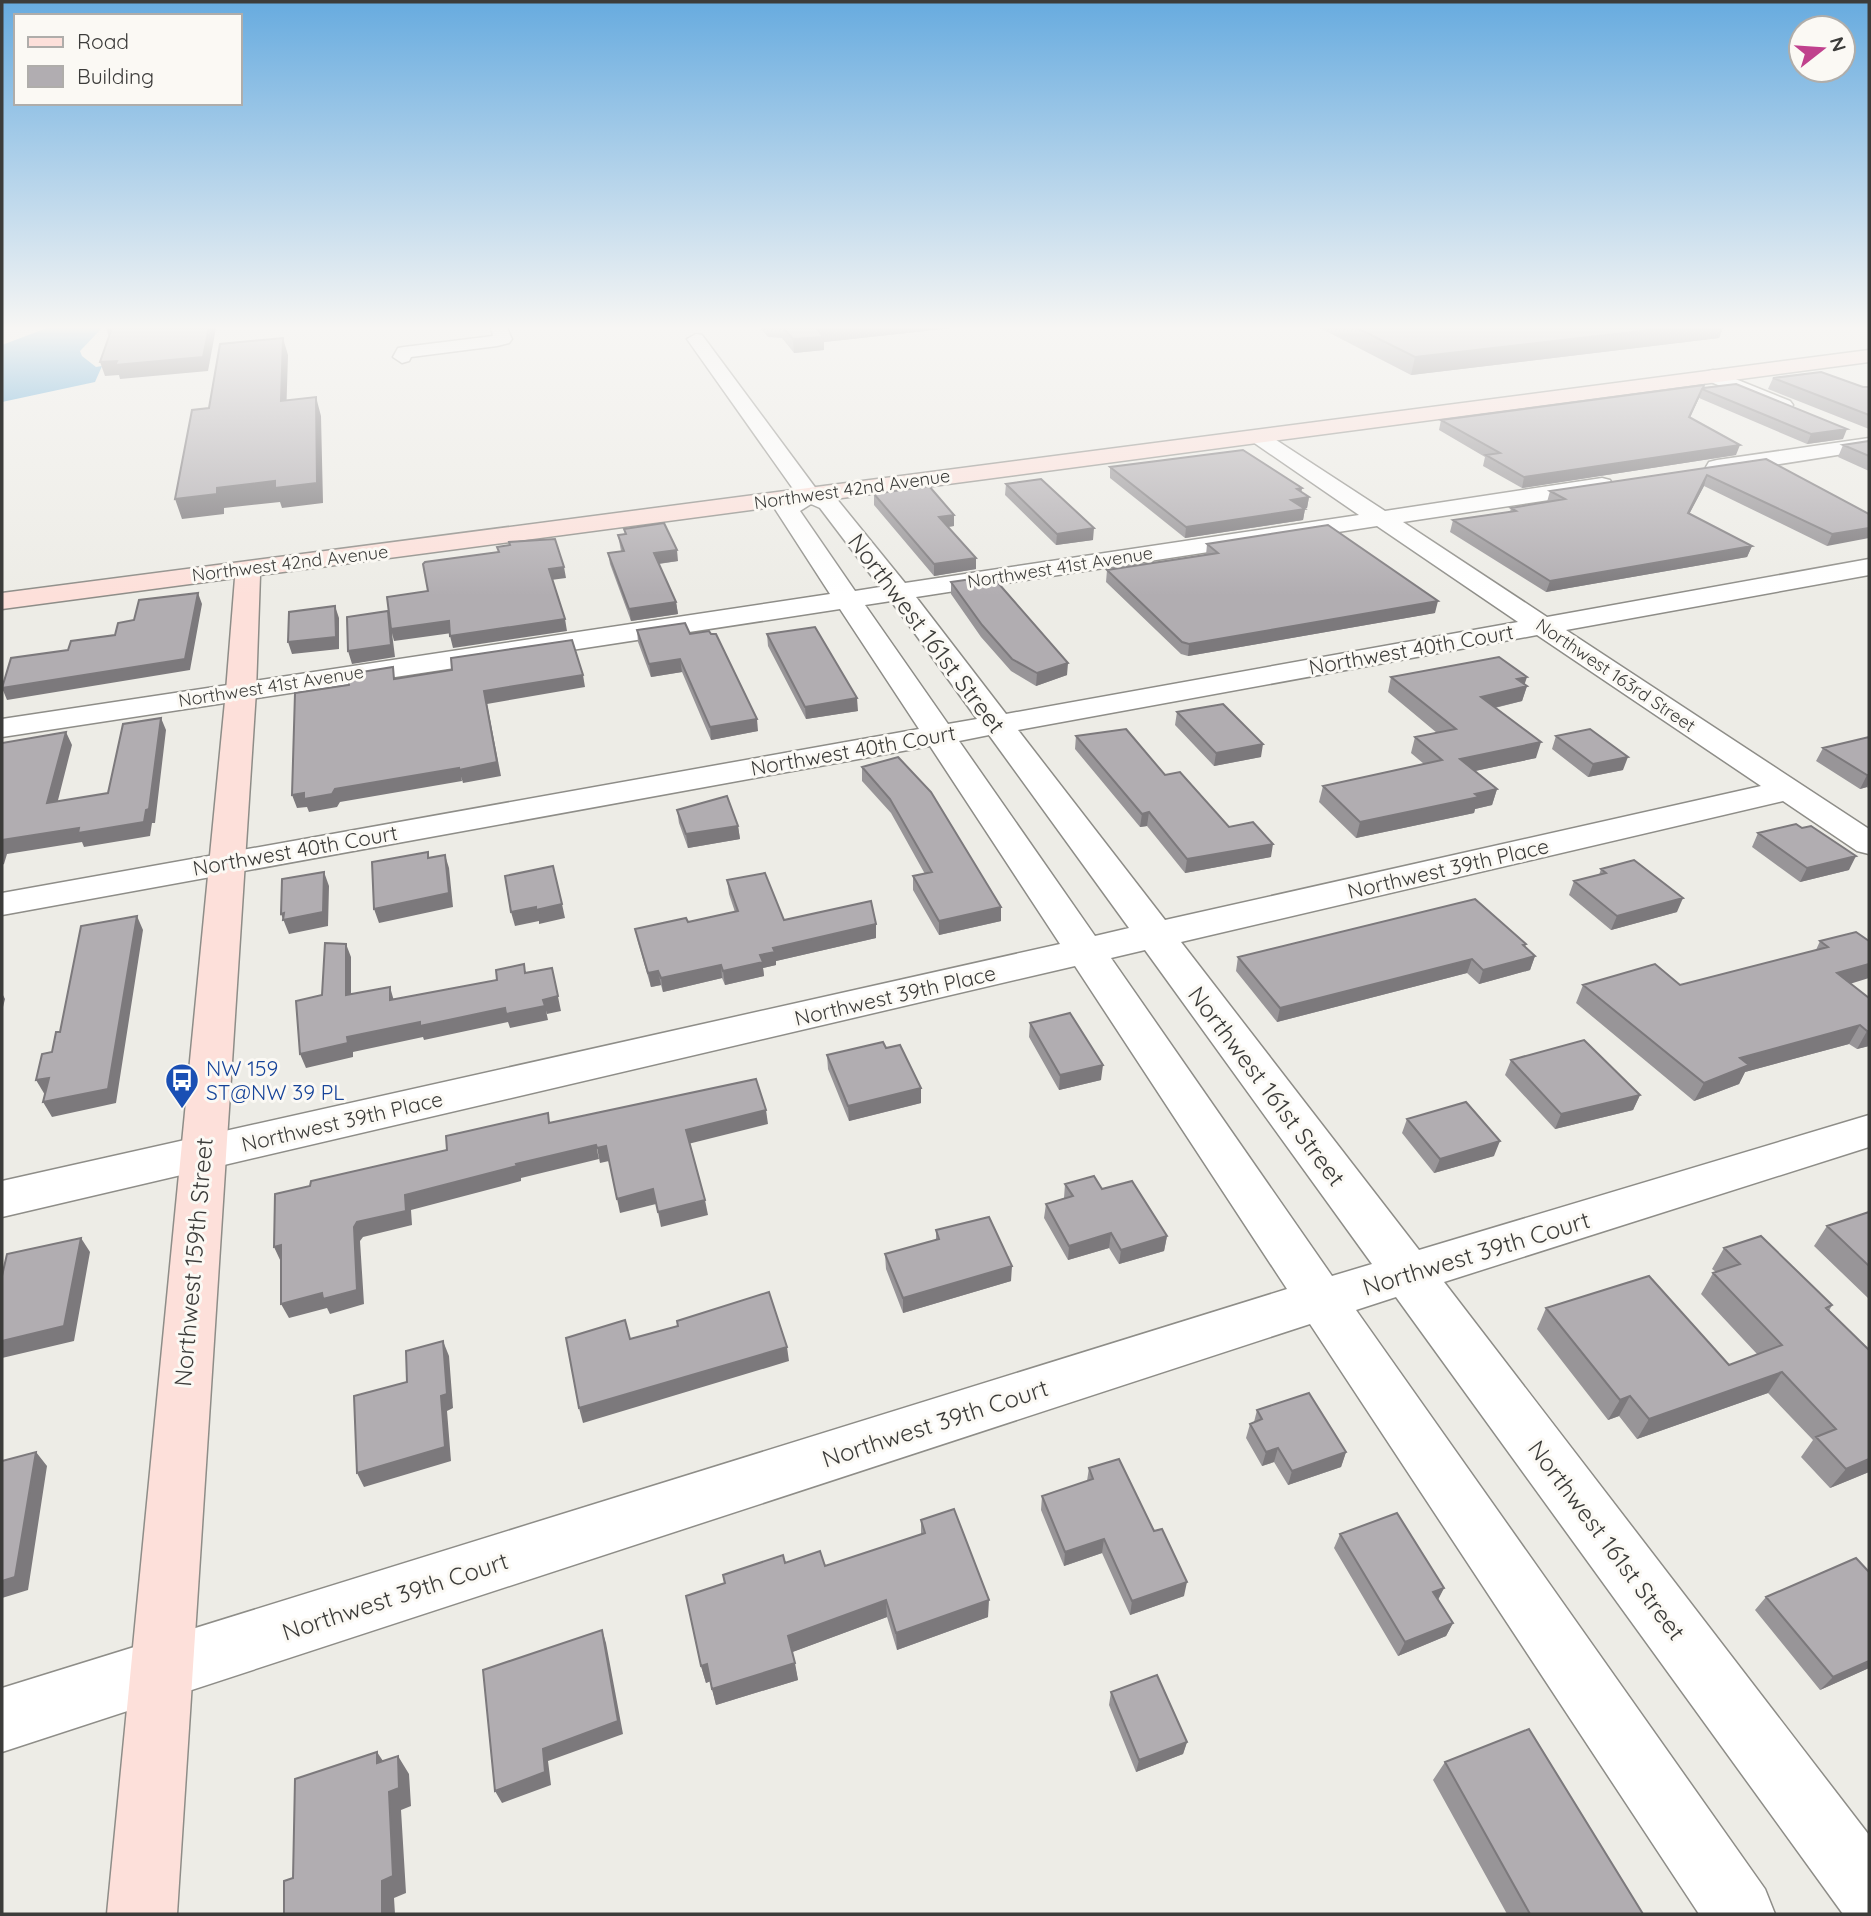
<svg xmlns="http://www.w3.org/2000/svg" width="1871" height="1916" font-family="Quicksand,sans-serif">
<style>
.water{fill:#479dd1}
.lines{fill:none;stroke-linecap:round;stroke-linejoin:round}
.street-casing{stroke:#8e8d88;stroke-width:3}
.secondary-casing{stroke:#8e8d88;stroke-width:3}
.street{fill:#fff;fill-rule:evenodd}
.secondary{fill:#fde0da;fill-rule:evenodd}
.wall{fill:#989598}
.shaded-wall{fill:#7c797c}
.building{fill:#b1adb1;stroke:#7c797c;stroke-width:2}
.labels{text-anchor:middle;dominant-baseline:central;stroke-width:6;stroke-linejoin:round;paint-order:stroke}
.far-street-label{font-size:18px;fill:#3c3c3a;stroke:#fbf9f4}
.street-label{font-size:21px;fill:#3c3c3a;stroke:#fbf9f4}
.transit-label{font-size:21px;fill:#164399;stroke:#fbf9f4;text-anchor:start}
.near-street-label{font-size:24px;fill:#3c3c3a;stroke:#fbf9f4}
</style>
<rect width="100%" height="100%" fill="#edece6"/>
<path class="water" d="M47,328H102L80,351L82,356L96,367L102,366L95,382L2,402V345Z"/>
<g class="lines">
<g class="street-casing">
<path id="street" d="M491,328H507L512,339L509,343L497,346L411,357L409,361L402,363L393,357L398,348L404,347L493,336Z
M696,334L702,335L817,490L836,498L905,583L1359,515L1250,440L1246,436L1250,432H1264L1385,511L1602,478L1610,480L1613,485L1610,490L1602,492L1403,522L1547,617L1869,559V575L1566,630L1869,829V854L1857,851L1783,801L1181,942L1419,1250L1869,1115V1147L1444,1282L1869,1835V1914H1843L1396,1297L1356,1310L1765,1889L1775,1914H1699L1310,1324L2,1752V1688L1287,1289L1075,966L2,1217V1181L1060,944L930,746L2,915V893L919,729L840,609L2,737V719L830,594L775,509L796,493L687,339ZM811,504L820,508L880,587L855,591L800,511ZM1377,526L1518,622L1006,714L916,597ZM891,601L903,617L977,719L948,724L865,605ZM1537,635L1761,786L1165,920L1018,730ZM989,735L1129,928L1095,936L959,741ZM1145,950L1372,1264L1332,1276L1111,958Z
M1713,370L1790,401L1793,405L1790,409H1776L1706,380L1703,376L1706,372Z
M1869,438V450L1717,474L1709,472L1706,467L1709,462L1717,460Z"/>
</g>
<g class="secondary-casing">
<path id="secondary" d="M1869,350V362L260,575L256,691L177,1914H107L226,691L235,578L2,609V593Z"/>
</g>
<use href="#street" class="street"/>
<use href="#secondary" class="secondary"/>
</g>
<path class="wall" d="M760,328H953L824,342V350L794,353L782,338L768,337Z
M1320,328H1723L1719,338L1411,375Z
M1773,378L1863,387H1869V429L1768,389Z
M1703,388L1843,439L1807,444L1699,398L1690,418L1736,455L1522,488L1483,466L1485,457L1439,430L1441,420Z
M1869,441V471L1838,457L1843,445Z
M1766,459L1869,514L1827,546L1704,486L1689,514L1752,546L1747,557L1546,592L1450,532L1453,520L1510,512L1511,508L1547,502L1550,491Z
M1110,467L1302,488L1301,492L1309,497L1307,508H1303L1305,509L1303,520L1185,538L1110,478Z
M1006,484L1093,540L1056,545L1005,495Z
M874,494L954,515V526L948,527L976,569L934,576L874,505Z
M624,529L678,561L659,564L676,602L678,614L631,621L610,564L608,553L621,551L618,535L625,534Z
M1207,544L1435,613L1188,656L1181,654L1106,582L1107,570L1206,555Z
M951,582L1067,675L1036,686L1011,671L981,637L951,594Z
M637,630L690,634L758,731L711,740L682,672L651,677L638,642Z
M767,634L858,711L806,719L768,646Z
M1391,677L1524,684L1527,686L1522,701L1495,708L1536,758L1475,771L1497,789L1492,805L1475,809L1474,813L1356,838L1319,802L1323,786L1424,764L1411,753L1415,737L1437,733L1388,692Z
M1177,712L1261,757L1214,766L1175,725Z
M1076,736L1165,775L1229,827L1271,857L1185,873L1147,826L1140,827L1075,749Z
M1556,736L1623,770L1588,777L1552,749Z
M1869,737V789L1867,787L1860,789L1816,761L1823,748Z
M862,767L1001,907V921L939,935L913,890V876L925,874L891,813L862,781Z
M677,810L738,826L740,839L688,848L679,823Z
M1802,828L1849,870L1800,882L1752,847L1758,833Z
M1601,869L1677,912L1611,930L1569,895L1574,881L1599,875Z
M727,880L784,920L876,938L776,961V965L763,968L764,976L725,985L722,978L663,992L661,985L651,987L638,942L635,929L688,922L735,912L729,894Z
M1856,932L1851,984L1869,998V1046L1857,1049L1849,1044L1745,1072L1739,1084L1694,1101L1576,1003L1583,985H1680L1816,950L1820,941Z
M1526,944L1525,947L1535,956L1530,970L1479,984L1467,973L1277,1022L1236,971L1238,957Z
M1030,1023L1101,1080L1059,1090L1029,1037Z
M886,1048L921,1088V1103L849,1121L828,1069L827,1055Z
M1511,1060L1640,1095L1633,1110L1555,1129L1505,1075Z
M1407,1119L1494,1156L1434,1173L1402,1133Z
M1065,1184L1102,1189L1167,1236L1164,1251L1119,1264L1109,1248L1068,1260L1044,1218L1046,1204L1064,1198Z
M1869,1212V1299L1814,1246L1827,1226Z
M936,1230L1011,1281L903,1313L886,1269L885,1254L936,1240Z
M1724,1248L1832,1305L1829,1311L1869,1472L1830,1488L1801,1457L1813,1440L1768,1393L1637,1439L1619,1416L1608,1420L1537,1329L1546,1308L1729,1365L1757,1354L1701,1294L1713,1273L1716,1272L1712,1269Z
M1257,1410L1346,1452L1341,1467L1288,1485L1274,1462L1262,1466L1246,1438L1250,1424L1254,1422Z
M1089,1468L1184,1596L1130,1615L1102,1553L1064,1566L1041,1510L1042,1496L1087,1481Z
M921,1520L988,1617L897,1650L887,1617L792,1652L798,1680L716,1705L710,1681L706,1683L701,1666L724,1583L723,1575L785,1563L825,1566L921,1534Z
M1340,1534L1444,1588L1438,1600L1453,1623L1446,1636L1398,1656L1334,1548Z
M1766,1597L1869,1668L1820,1690L1755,1610Z
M1111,1692L1187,1742L1183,1754L1136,1772L1109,1705Z
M1445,1762L1643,1914H1507L1433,1780Z"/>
<path class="shaded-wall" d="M106,328H113L110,340Z
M209,328H216L208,371L120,379L119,375L105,376L100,362Z
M832,328H953L824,342V350L794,353L793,339L817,329Z
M1666,328H1723L1719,338L1411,375L1415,357Z
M283,338L288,355L286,419L281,401Z
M1702,389L1699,398L1685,427L1689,417Z
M316,397L321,416L323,503L282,508L280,502L224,508V514L182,519L175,499L217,488Z
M1847,429L1843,439L1807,444L1811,434Z
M1740,445L1736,455L1522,488L1524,477Z
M1707,475L1704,486L1684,524L1688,513Z
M1302,488L1300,498L1309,497L1307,508L1289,510L1291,500L1297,489Z
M1305,509L1303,520L1185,538L1186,527Z
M954,515V526L939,528V517Z
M1094,528L1093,540L1056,545L1057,534Z
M1869,528V538L1827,546L1832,534Z
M1752,546L1747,557L1546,592L1550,581Z
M677,550L678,561L656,564L654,553Z
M976,558V569L934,576V564Z
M564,567L566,578L551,580L549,569Z
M198,593L202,604L190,670L7,700L2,688L185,659Z
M1438,601L1435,613L1188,656L1189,644Z
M676,602L678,614L631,621L629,609Z
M335,606L339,618V649L292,654L288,642Z
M388,611L391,623L449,621L452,633L394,641L392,633L395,657L352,664L348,651Z
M565,619L567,631L453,648L450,636Z
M680,659L682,672L651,677L649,664Z
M1068,663L1067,675L1036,686L1037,673Z
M583,675L585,687L487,704L501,776L463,783L459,770L484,691Z
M1527,677L1524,686H1527L1522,701L1476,712L1481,697L1517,679Z
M857,698L858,711L806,719L805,707Z
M161,718L166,730L155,823H152L150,836L84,847L82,842L7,854L4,864L2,865V840L79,828L82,833Z
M757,719L758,731L711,740L710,727Z
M66,732L72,745L54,816L47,803Z
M1541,742L1536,758L1456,775L1460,759Z
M1263,744L1261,757L1214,766L1216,753Z
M1628,757L1623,770L1588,777L1593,764Z
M459,768L462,781L340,802L337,807L309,812L307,807L297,808L292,795L335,789Z
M1867,775H1869V782L1867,787L1860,789Z
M1497,789L1492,805L1475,809L1474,813L1356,838L1360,822Z
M1149,812L1147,826L1140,827L1142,814Z
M738,826L740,839L688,848L686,834Z
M1273,844L1271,857L1185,873L1187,859Z
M445,855L449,868L453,907L379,923L374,909Z
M1856,856L1849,870L1800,882L1807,868Z
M324,872L329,886L328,926L289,934L281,914Z
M1683,898L1677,912L1611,930L1617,916Z
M562,904L565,918L539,924V921L515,926L511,912L536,907Z
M1001,907V921L939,935V921Z
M137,916L143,930L116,1103L52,1117L43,1102Z
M876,924V938L776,961V965L763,968L764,976L725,985L723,971L760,955L773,948Z
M346,944L351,957V1009L346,995Z
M1535,956L1530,970L1479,984L1483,970Z
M1472,959L1467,973L1277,1022L1280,1008Z
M1869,964V978L1827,991L1837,973Z
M721,965L722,978L663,992L661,978Z
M552,968L561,1011L547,1014L543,1000Z
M658,971L661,985L651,987L648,973Z
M390,987L394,1001L390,1000Z
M2,993L5,999L2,1011Z
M545,1006L548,1020L510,1028L508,1022L424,1040L423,1037L353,1052V1057L306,1068L300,1054L347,1037L420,1022L505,1008Z
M1860,1025L1849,1044L1745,1072L1739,1084L1694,1101L1704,1083L1740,1058Z
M1867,1031H1869V1046L1857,1049Z
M1103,1065L1101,1080L1059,1090L1060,1075Z
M49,1078L45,1095L36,1080Z
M921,1088V1103L849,1121L848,1106Z
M1640,1095L1633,1110L1555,1129L1561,1114Z
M766,1110L768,1124L688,1144L686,1130Z
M1500,1141L1494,1156L1434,1173L1440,1159Z
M596,1145L599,1159L521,1178V1181L411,1210L412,1225L363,1237L360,1241L364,1304L330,1314L327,1308L289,1318L281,1304L357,1222L405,1195L516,1164Z
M606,1146L609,1161L600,1163L597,1148Z
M653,1189L656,1204L620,1213L617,1199Z
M705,1200L708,1215L661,1227L658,1212Z
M1111,1233L1109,1248L1068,1260L1069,1246Z
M1167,1236L1164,1251L1119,1264L1121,1250Z
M81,1238L90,1252L74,1341L2,1358V1341Z
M281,1245V1262L274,1247Z
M1012,1266L1011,1281L903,1313V1298Z
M443,1341L449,1356L453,1408L447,1411L451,1461L364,1487L357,1473L441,1396Z
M787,1347L789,1361L583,1423L579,1408Z
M1782,1372L1768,1393L1637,1439L1649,1419Z
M1630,1396L1619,1416L1608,1420L1620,1400Z
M1278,1448L1274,1462L1262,1466L1266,1452Z
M36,1452L47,1466L28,1590L2,1598V1581Z
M1346,1452L1341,1467L1288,1485L1292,1471Z
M1869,1459V1472L1830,1488L1846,1469Z
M1104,1539L1102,1553L1064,1566L1065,1552Z
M1187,1582L1184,1596L1130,1615L1132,1601Z
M1444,1588L1437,1601L1433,1592Z
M886,1600L887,1617L790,1653L788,1636Z
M989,1600L988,1617L897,1650L896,1633Z
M1453,1623L1446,1636L1398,1656L1405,1642Z
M602,1630L606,1643L623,1734L548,1761L551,1785L502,1803L495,1791L543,1749Z
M1869,1661V1668L1820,1690L1833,1677Z
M795,1663L798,1680L716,1705L712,1689Z
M707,1664L711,1681L706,1683L701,1666Z
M1187,1742L1183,1754L1136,1772L1139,1760Z
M377,1752L389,1770L377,1763Z
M398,1756L409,1774L411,1806L401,1810L406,1893L394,1898L395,1914H382V1881L389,1792Z"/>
<path class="building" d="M112,328H209L203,357L115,365L117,361L100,362Z
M783,328H832L817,329L823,337L793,339Z
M1357,328H1666L1415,357Z
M283,338L281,401L316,397L317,483L275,488V481L217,488V494L175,499L192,410L209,408L220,344Z
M1821,372L1863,387H1869V415L1773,378Z
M1736,384L1847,429L1811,434L1702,389L1689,417L1740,445L1524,477L1486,455L1500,453L1441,420L1704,385L1703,388Z
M1869,441V456L1843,445Z
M1243,450L1302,488L1297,489L1309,497L1291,500L1305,509L1186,527L1110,467Z
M1766,459L1869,514V528L1832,534L1707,475L1688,513L1752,546L1550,581L1453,520L1516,511L1511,508L1565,499L1550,491Z
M1041,479L1094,528L1057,534L1006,484Z
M929,486L954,515L939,517L976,558L934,564L874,494Z
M664,523L677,550L654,553L676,602L629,609L608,553L624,551L618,535L626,534L624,529Z
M1328,525L1438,601L1189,644L1182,642L1107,570L1218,553L1207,544Z
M555,539L564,567L549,569L565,619L450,636L449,621L391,629L387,597L428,591L423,564L425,562L499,552L497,547L510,545L509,542Z
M992,576L1068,663L1037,673L1012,659L982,625L951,582Z
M198,593L185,659L2,688L11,658L68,650L71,641L115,635L118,623L134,620L139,600Z
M335,606L336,637L288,642L289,612Z
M388,611L391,645L348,651L347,617Z
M685,623L690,634L709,631L711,634H716L757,719L710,727L680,659L649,664L637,630Z
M815,627L857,698L805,707L767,634Z
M572,640L583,675L484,691L497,762L459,770V768L335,789L332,794L304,799V793L292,795L295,693L349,685V674L393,667L394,679L452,670L451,658Z
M1499,657L1527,677L1517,679L1527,686L1481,697L1541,742L1460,759L1497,789L1475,794L1479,797L1360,822L1323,786L1442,760L1415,737L1456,729L1391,677Z
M1223,704L1263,744L1216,753L1177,712Z
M161,718L149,809L146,810L144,822L78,833L79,828L2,840V743L66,732L47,803L108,793L123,724Z
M1126,729L1165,775L1180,772L1229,827L1253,822L1273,844L1187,859L1149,812L1142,814L1076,736Z
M1590,729L1628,757L1593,764L1556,736Z
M1869,737V775H1867L1823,748Z
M898,757L931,792L1001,907L939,921L913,876L932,872L890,799L862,767Z
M727,796L738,826L686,834L677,810Z
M1796,824L1802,828L1811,826L1856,856L1807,868L1758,833Z
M428,852V858L445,855L449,893L374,909L372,862Z
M1634,860L1683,898L1617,916L1574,881L1606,873L1601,869Z
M553,866L562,904L536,910V907L511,912L505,876Z
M324,872L323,912L283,920L284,913L281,914L282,879Z
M765,873L784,920L871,901L876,924L773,948L775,952L760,955L763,962L723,971L721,965L661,978L658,971L648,973L635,929L686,918L688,922L738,911L727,880Z
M1475,899L1526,944L1523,945L1535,956L1483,970L1472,959L1280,1008L1238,957Z
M137,916L108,1089L43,1102L49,1078L36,1080L42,1054L52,1052L56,1032H60L81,926Z
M1856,932L1869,941V964L1837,973L1869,998V1031H1867L1860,1025L1740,1058L1749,1065L1704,1083L1583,985L1655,964L1680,985L1828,947L1820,941Z
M325,943L346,944V995L390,987V1000L497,980L496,970L524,964L525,973L552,968L558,996L543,1000L545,1006L506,1014L505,1008L420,1026V1022L347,1037L348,1043L300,1054L296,1001L322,995Z
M1070,1013L1103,1065L1060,1075L1030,1023Z
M1584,1040L1640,1095L1561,1114L1511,1060Z
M883,1042L886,1048L900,1045L921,1088L848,1106L827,1055Z
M756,1079L766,1110L686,1130L705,1200L658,1212L653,1189L617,1199L606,1146L597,1148L596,1145L516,1164L517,1166L405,1195L406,1211L357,1222L354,1227L357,1290L323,1299L322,1293L281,1304V1245L274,1247L275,1194L310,1186L311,1181L447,1150L446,1136L548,1113L549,1123Z
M1466,1102L1500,1141L1440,1159L1407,1119Z
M1094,1176L1102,1189L1132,1181L1167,1236L1121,1250L1111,1233L1069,1246L1046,1204L1073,1196L1065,1184Z
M1869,1212V1266L1827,1226Z
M989,1217L1012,1266L903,1298L885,1254L939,1239L936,1230Z
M1761,1236L1832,1305L1826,1308L1869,1350V1459L1846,1469L1816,1437L1836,1429L1782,1372L1649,1419L1630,1396L1620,1400L1546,1308L1649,1276L1729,1365L1782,1345L1713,1273L1740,1264L1724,1248Z
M81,1238L64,1326L2,1341V1276L7,1254Z
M769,1292L787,1347L579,1408L566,1338L625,1320L630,1339L678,1326L677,1321Z
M443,1341L447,1394L441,1396L445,1447L357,1473L354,1396L407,1382L406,1351Z
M1309,1393L1346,1452L1292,1471L1278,1448L1266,1452L1250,1424L1262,1419L1257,1410Z
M36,1452L15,1577L2,1581V1461Z
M1119,1459L1154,1531L1162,1529L1187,1582L1132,1601L1104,1539L1065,1552L1042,1496L1093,1479L1089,1468Z
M954,1509L989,1600L896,1633L886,1600L788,1636L795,1663L712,1689L707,1664L701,1666L686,1596L725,1583L723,1575L783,1555L785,1563L820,1551L825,1566L925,1533L921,1520Z
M1397,1513L1444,1588L1433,1592L1453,1623L1405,1642L1340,1534Z
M1856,1558L1869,1572V1661L1833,1677L1766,1597Z
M602,1630L618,1721L543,1749L545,1772L495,1791L483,1670Z
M1157,1675L1187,1742L1139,1760L1111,1692Z
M1529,1729L1643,1914H1530L1445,1762Z
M377,1752V1763L398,1756L399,1788L389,1792L393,1876L382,1881V1914H284V1881L293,1878L295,1779Z"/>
<linearGradient id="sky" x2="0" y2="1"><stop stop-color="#67abdf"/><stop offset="0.55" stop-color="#f7f6f4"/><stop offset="1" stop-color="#f7f6f4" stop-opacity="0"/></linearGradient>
<rect width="1871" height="596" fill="url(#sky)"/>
<defs>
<g id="bus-pin" transform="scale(1.75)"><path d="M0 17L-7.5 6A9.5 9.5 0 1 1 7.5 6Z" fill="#1a4fb4" stroke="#fbf9f4"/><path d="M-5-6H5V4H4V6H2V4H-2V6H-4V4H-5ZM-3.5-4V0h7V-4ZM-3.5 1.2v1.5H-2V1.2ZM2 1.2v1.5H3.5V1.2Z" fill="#fff"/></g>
</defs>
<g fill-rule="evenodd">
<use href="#bus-pin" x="182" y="1080"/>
</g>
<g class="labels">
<g class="far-street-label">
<text transform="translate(852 489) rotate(-8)">Northwest 42nd Avenue</text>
<text transform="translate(290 563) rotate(-7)">Northwest 42nd Avenue</text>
<text transform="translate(1060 567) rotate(-9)">Northwest 41st Avenue</text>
<text transform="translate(1616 675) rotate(34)">Northwest 163rd Street</text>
<text transform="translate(271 686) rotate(-9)">Northwest 41st Avenue</text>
</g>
<g class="street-label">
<text transform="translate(1411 649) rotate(-10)">Northwest 40th Court</text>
<text transform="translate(853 750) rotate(-10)">Northwest 40th Court</text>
<text transform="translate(295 850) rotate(-10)">Northwest 40th Court</text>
<text transform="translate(1448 868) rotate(-13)">Northwest 39th Place</text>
<text transform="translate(895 995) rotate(-13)">Northwest 39th Place</text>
<text transform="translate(342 1121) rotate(-13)">Northwest 39th Place</text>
</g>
<g class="transit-label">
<text x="206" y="1068">NW 159<tspan x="206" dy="24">ST@NW 39 PL</tspan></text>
</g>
<g class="near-street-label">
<text transform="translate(927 633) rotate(53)">Northwest 161st Street</text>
<text transform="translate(1267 1086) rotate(53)">Northwest 161st Street</text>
<text transform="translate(1476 1253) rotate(-17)">Northwest 39th Court</text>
<text transform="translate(193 1262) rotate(-85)">Northwest 159th Street</text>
<text transform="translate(935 1423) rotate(-18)">Northwest 39th Court</text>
<text transform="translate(1607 1540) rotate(53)">Northwest 161st Street</text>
<text transform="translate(395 1596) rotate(-18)">Northwest 39th Court</text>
</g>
</g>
<rect width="1871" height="1916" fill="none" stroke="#3c3c3a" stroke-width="7"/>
<rect x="14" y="14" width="228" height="91" fill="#fbf9f4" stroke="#afadaa" stroke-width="2"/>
<rect x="28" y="37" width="35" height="10" fill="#fde0da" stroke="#afadaa" stroke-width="2"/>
<text x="77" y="49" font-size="21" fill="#3c3c3a">Road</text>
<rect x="28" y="66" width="35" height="21" fill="#b1adb1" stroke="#afadaa" stroke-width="2"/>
<text x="77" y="84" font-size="21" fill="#3c3c3a">Building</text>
<g transform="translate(1822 49) rotate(73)"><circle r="33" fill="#fbf9f4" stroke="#afadaa" stroke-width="2"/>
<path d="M0-5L12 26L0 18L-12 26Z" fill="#c0418d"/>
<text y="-10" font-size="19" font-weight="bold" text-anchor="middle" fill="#3c3c3a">N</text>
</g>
</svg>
